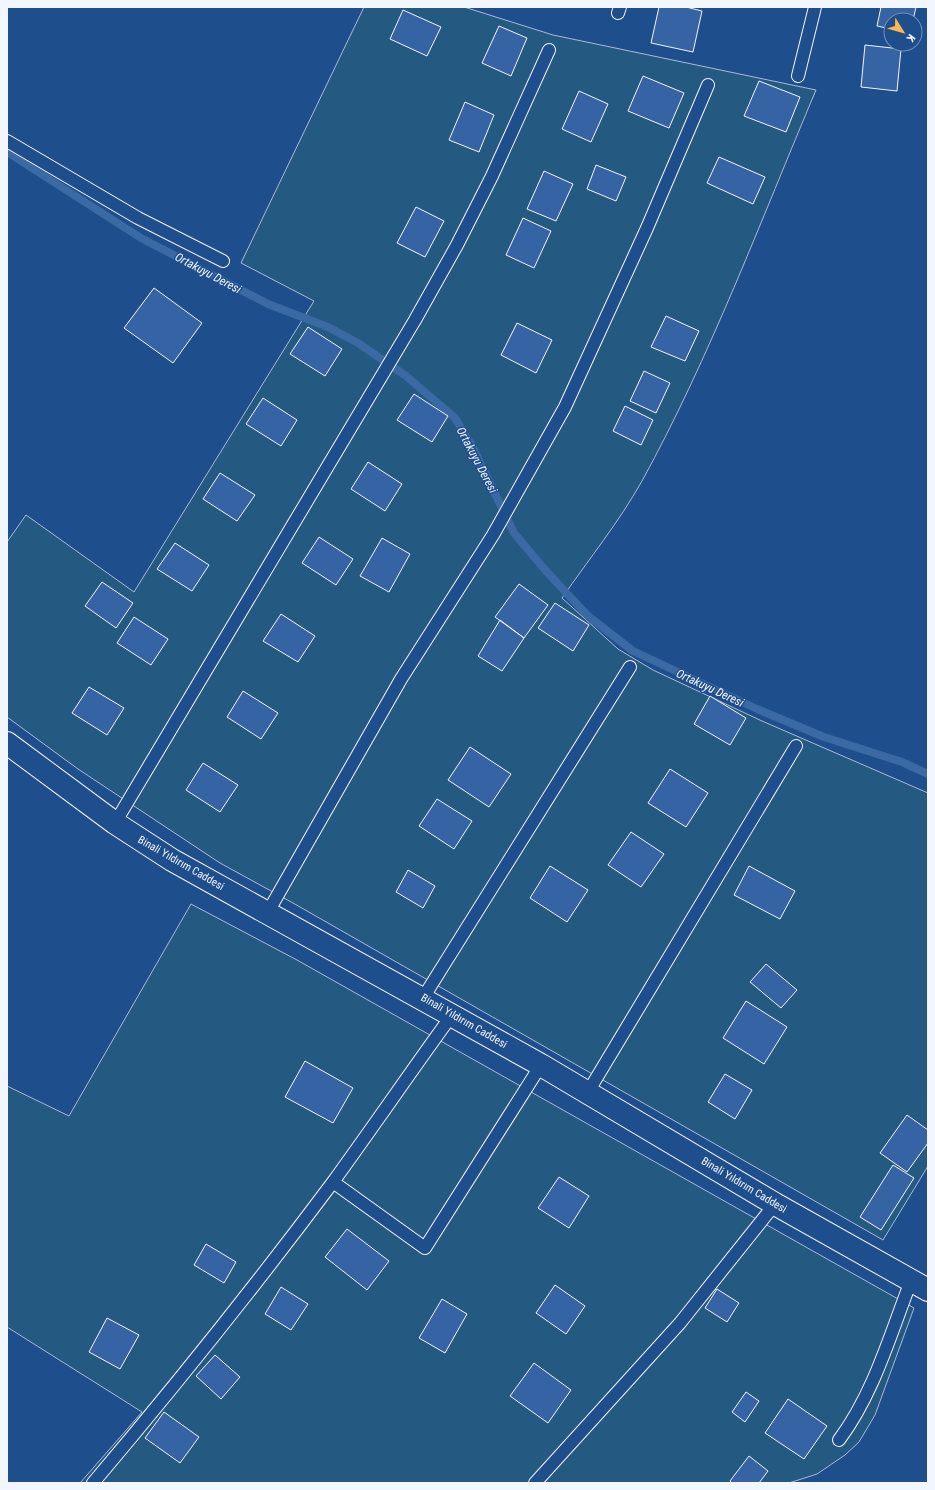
<svg xmlns="http://www.w3.org/2000/svg" width="935" height="1490" font-family="'Roboto Condensed',sans-serif">
<style>
.green{fill:#245a82;stroke:#a8bbd7}
.lines{fill:none;stroke-linecap:round;stroke-linejoin:round}
.stream{stroke:#3b69a3;stroke-width:8}
.building{fill:#3563a3;stroke:#f2f6ff}
.lane-casing{stroke:#f2f6ff;stroke-width:14}
.secondary-casing{stroke:#f2f6ff;stroke-width:24}
.lane{stroke:#1f4e8c;stroke-width:12}
.secondary{stroke:#1f4e8c;stroke-width:22}
.labels{text-anchor:middle;dominant-baseline:central;stroke-width:3;stroke-linejoin:round;paint-order:stroke}
.street-label{font-size:11px;fill:#f2f6ff;stroke:#1f4e8c}
.water-label{font-size:12px;font-style:italic;fill:#f2f6ff;stroke:#1f4e8c}
</style>
<rect width="100%" height="100%" fill="#1f4e8c"/>
<path class="green" d="M364,7H464L553,35L816,90C761,220 710,357 642,481C619,522 589,559 562,598L618,649L653,670L762,721L928,793V1166L883,1240L293,903L220,863L78,769L7,717V542L26,515L134,592L314,301L241,263Z
M191,904L297,960L914,1308L875,1415L859,1442L845,1455L817,1474L789,1483H80L142,1412L7,1327V1086L69,1116Z"/>
<g class="lines">
<path class="stream" d="M7,152L141,238L268,304L328,327L358,343L406,376L455,418L472,446L514,533L546,571L588,616L633,651L757,709L824,737L902,762L928,774"/>
</g>
<path class="building" d="M659,7H686L702,11L693,52L651,43Z
M881,7H916L913,20H891V29L877,26Z
M403,10L441,27L427,56L390,39Z
M499,26L527,38L511,76L482,63Z
M865,45L901,49L897,91L861,87Z
M643,76L684,93L669,128L628,111Z
M759,81L800,97L786,132L744,116Z
M579,91L608,104L591,142L562,129Z
M465,102L494,115L479,152L449,140Z
M719,157L765,177L753,204L707,183Z
M596,165L626,177L616,201L587,189Z
M544,171L573,184L556,221L527,209Z
M416,207L444,221L425,257L397,243Z
M523,218L551,231L534,268L506,255Z
M154,288L202,323L173,363L124,328Z
M666,316L699,331L685,361L651,347Z
M517,323L552,340L536,373L501,355Z
M308,327L342,349L325,376L290,354Z
M644,371L670,383L656,413L630,401Z
M414,394L448,416L432,442L397,420Z
M263,398L297,420L281,446L246,424Z
M625,406L653,420L641,445L613,431Z
M368,462L402,484L385,511L351,489Z
M220,473L255,495L237,521L203,499Z
M319,537L353,559L336,585L302,563Z
M382,538L410,554L389,592L360,576Z
M175,543L209,565L192,591L157,569Z
M102,582L133,603L116,628L85,606Z
M519,584L548,605L524,638L495,617Z
M555,603L589,625L573,651L538,628Z
M281,614L315,636L298,662L263,641Z
M134,617L168,639L151,665L117,643Z
M500,620L524,638L502,671L478,656Z
M89,687L124,708L107,735L72,713Z
M243,691L278,713L261,739L227,717Z
M710,696L746,718L730,745L694,724Z
M470,747L511,774L489,807L448,780Z
M203,763L238,785L220,812L186,790Z
M670,769L708,793L686,827L648,803Z
M437,799L472,821L454,849L419,826Z
M631,832L664,854L641,887L608,865Z
M550,866L588,890L567,922L530,898Z
M749,866L795,891L780,919L734,895Z
M408,870L435,886L423,908L396,892Z
M766,964L797,990L781,1008L750,982Z
M746,1001L787,1027L764,1064L723,1038Z
M305,1061L353,1088L333,1123L285,1097Z
M725,1074L752,1090L735,1119L708,1102Z
M907,1115L928,1130V1143L907,1172L880,1153Z
M893,1165L914,1178L881,1230L860,1217Z
M559,1177L589,1196L569,1228L538,1208Z
M347,1229L389,1261L367,1290L325,1257Z
M206,1244L236,1262L224,1283L194,1265Z
M555,1285L585,1306L566,1334L536,1313Z
M281,1287L308,1304L291,1330L265,1314Z
M717,1289L739,1303L727,1322L705,1308Z
M442,1299L467,1314L445,1353L419,1338Z
M107,1318L139,1335L120,1369L89,1352Z
M215,1355L240,1377L221,1399L196,1376Z
M534,1363L571,1390L548,1423L510,1396Z
M746,1392L759,1401L745,1422L732,1412Z
M788,1399L827,1426L804,1459L765,1433Z
M164,1412L199,1437L180,1463L145,1438Z
M749,1456L768,1471L759,1483H732L730,1481Z"/>
<g class="lines">
<g class="lane-casing">
<path id="lane" d="M618,13L620,7
M798,76L815,7
M7,141L138,218L223,261
M115,823L415,320L457,245L492,176L549,50
M268,912L401,679L493,535L565,407L647,228L708,85
M423,998L630,667
M588,1092L796,746
M333,1182L425,1248L541,1065
M839,1440C874,1393 890,1335 911,1281
M93,1483C176,1385 256,1285 333,1182C373,1127 412,1070 452,1015
M535,1483L680,1323L775,1204"/>
</g>
<g class="secondary-casing">
<path id="secondary" d="M7,743L115,823L172,860L541,1065L775,1204L928,1290"/>
</g>
<use href="#lane" class="lane"/>
<use href="#secondary" class="secondary"/>
</g>
<g class="labels">
<g class="street-label">
<text transform="translate(181 863) rotate(30)">Binali Yıldırım Caddesi</text>
<text transform="translate(464 1021) rotate(30)">Binali Yıldırım Caddesi</text>
<text transform="translate(744 1185) rotate(31)">Binali Yıldırım Caddesi</text>
</g>
<g class="water-label">
<text transform="translate(208 273) rotate(28)">Ortakuyu Deresi</text>
<text transform="translate(477 460) rotate(62)">Ortakuyu Deresi</text>
<text transform="translate(710 688) rotate(25)">Ortakuyu Deresi</text>
</g>
</g>
<rect width="935" height="1490" fill="none" stroke="#f2f6ff" stroke-width="16"/>
<g transform="translate(903 32) rotate(127)"><circle r="19" fill="#1f4e8c" stroke="#7391ba"/>
<path d="M0-3L7 15L0 10L-7 15Z" fill="#ffb74d"/>
<text y="-6" font-size="11" font-weight="bold" text-anchor="middle" fill="#f2f6ff">K</text>
</g>
</svg>
